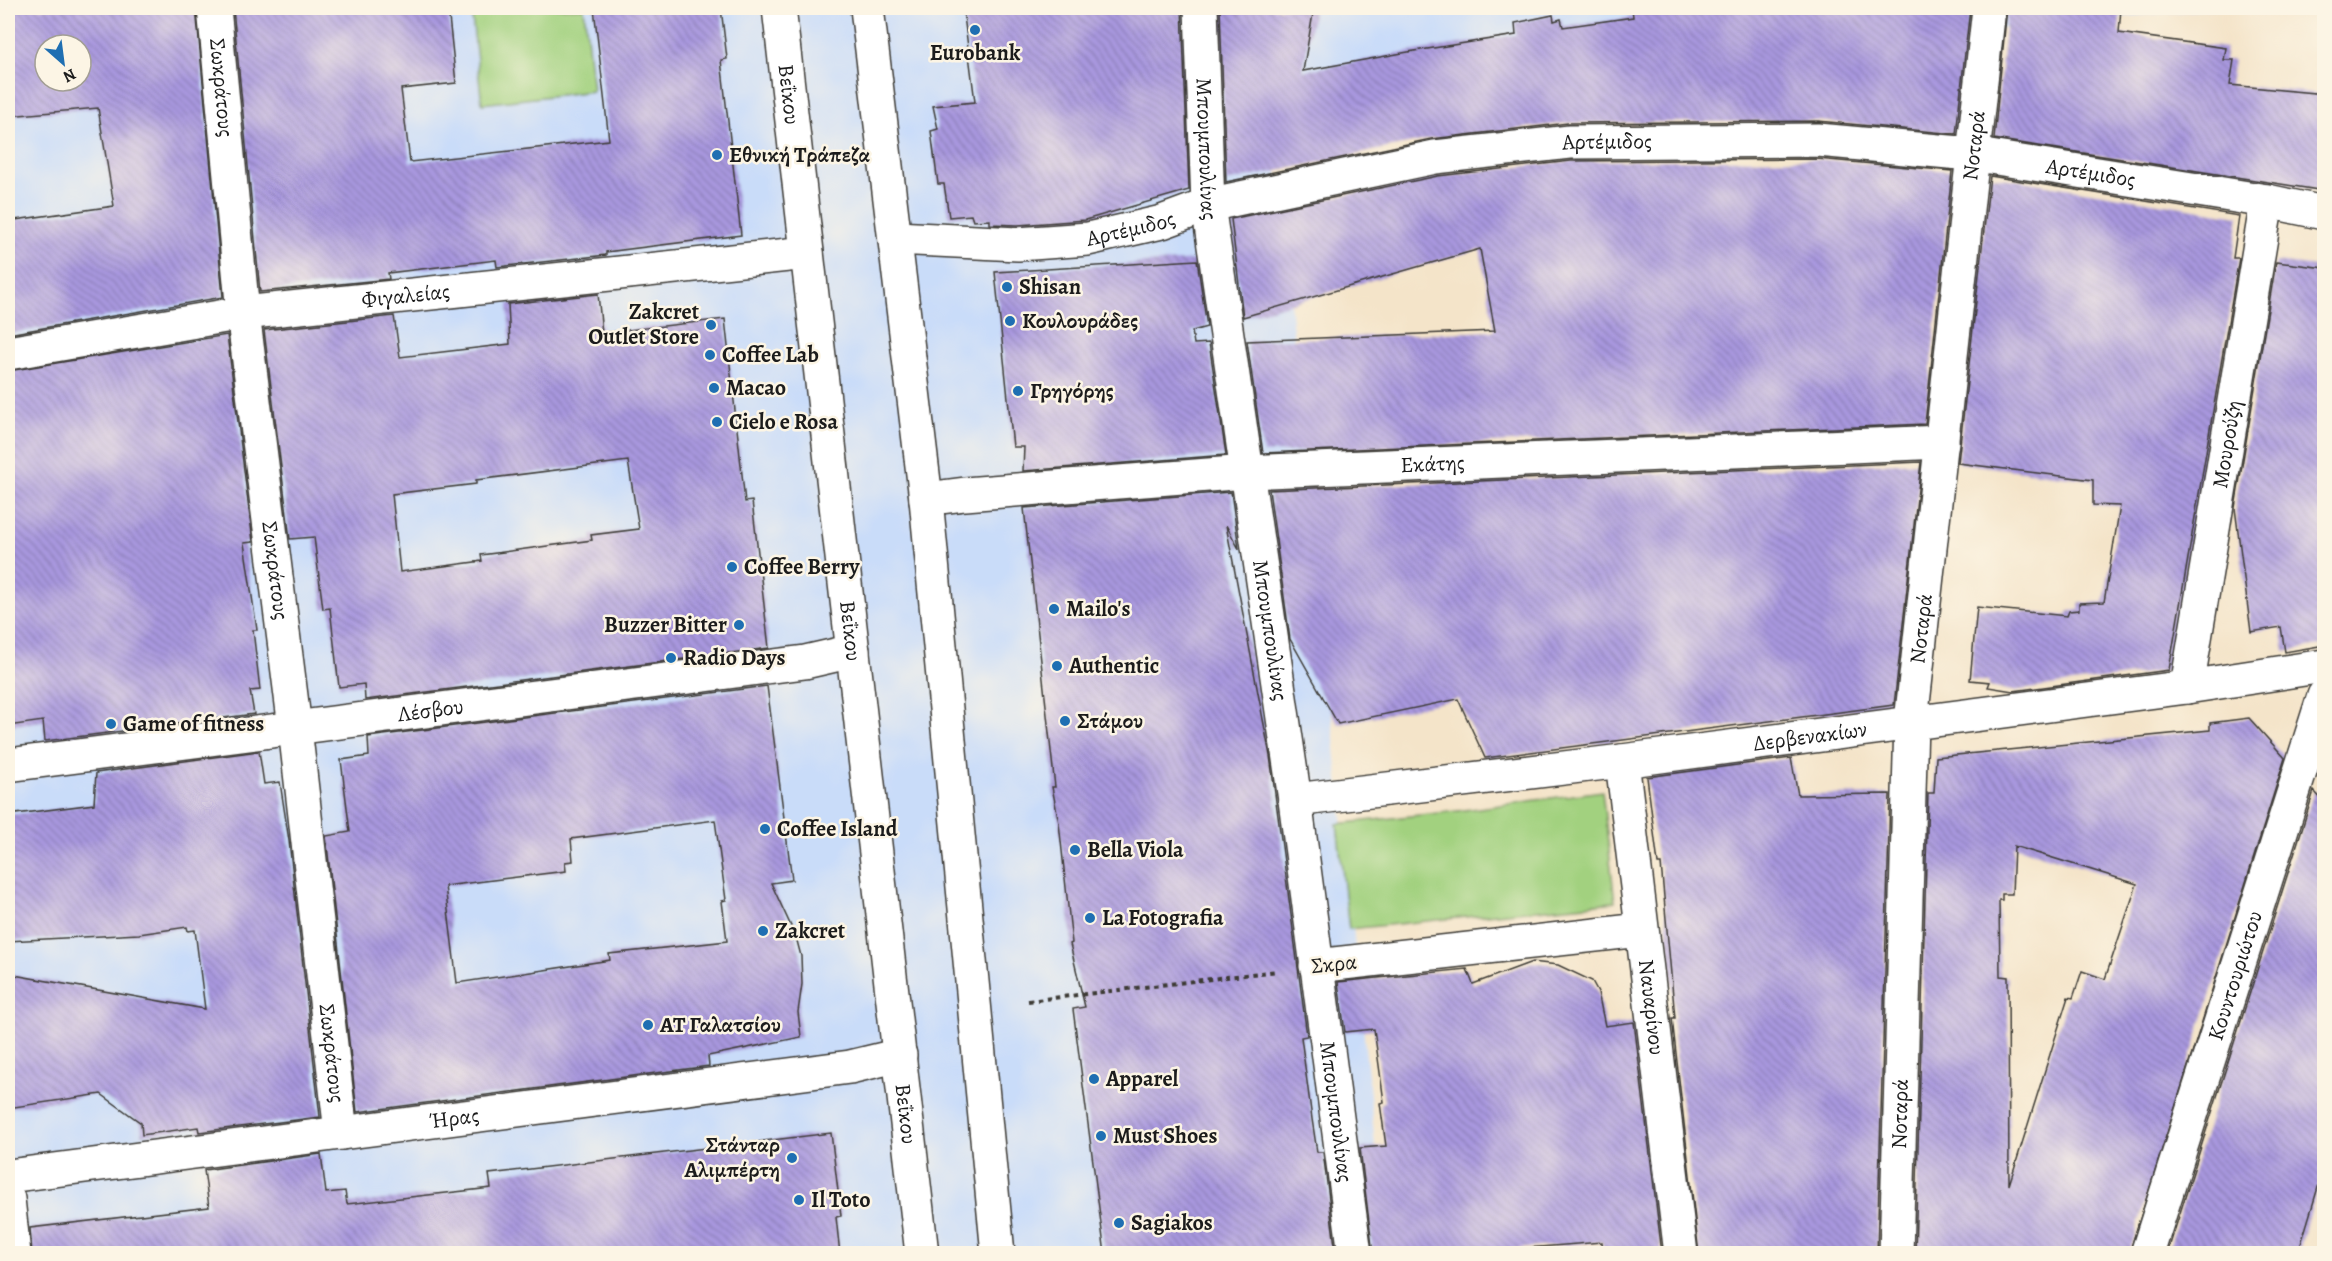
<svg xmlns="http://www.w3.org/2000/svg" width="2332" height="1261" font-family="Alegreya,serif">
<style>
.built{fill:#c9dcf9;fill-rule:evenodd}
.park{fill:#a2d17f;stroke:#5f764e;stroke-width:1.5}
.building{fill:url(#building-back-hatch);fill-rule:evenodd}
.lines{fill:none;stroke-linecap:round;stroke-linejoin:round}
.minor-casing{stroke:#3c3a36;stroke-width:36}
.primary-casing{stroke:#3c3a36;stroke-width:36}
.path{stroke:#3c3a36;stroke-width:4;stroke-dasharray:4.5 4.5;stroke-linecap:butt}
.minor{stroke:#fff;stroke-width:33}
.primary{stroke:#fff;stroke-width:33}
.poi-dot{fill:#1f6fb2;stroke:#fcf5e5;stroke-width:2}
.labels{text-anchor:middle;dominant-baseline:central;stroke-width:5;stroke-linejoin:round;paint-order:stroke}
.poi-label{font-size:22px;font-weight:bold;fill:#1c1c1c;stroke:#fcf5e5;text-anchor:start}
.street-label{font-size:22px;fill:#1c1c1c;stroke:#fcf5e5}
</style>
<defs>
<pattern id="building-back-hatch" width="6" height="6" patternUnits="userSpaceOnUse" patternTransform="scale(1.5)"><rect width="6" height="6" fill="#a998df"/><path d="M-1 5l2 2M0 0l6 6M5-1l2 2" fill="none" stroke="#897bb4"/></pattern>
</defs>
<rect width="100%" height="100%" fill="#fcf5e5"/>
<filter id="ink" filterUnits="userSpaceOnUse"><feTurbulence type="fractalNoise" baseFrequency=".0167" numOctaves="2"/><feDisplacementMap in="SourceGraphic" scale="12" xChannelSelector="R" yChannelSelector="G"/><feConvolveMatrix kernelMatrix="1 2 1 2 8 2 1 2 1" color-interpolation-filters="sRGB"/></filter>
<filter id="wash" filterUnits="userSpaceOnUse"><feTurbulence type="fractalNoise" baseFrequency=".008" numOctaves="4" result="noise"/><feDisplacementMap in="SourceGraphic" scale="24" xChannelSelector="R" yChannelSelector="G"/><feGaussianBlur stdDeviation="1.35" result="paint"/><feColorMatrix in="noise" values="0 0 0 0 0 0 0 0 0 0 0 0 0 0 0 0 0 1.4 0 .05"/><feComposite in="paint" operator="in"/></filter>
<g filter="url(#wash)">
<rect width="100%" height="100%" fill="#f4e4c9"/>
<path class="built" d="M8,8H2224L1269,93L1386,1254L8,1253ZM45,45H81V81H45Z"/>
<path class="park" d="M471,8H584L593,91L482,104Z
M1602,791L1615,902L1349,929L1337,824L1457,811Z"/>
<g id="blocks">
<path class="building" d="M8,8H196L223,297L8,334V221L114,206L98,108L8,116ZM45,45H81V81H45Z
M233,8H448L456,83L401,89L410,162L609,140L594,8H721L727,59L721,60L741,235L606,252V255L497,267L496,260L388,273L389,279L260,292Z
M963,8H1182L1189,190L1085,220L1018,225L990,224V220L973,221L971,215L949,217L944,184H938L931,131L938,129L933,106L975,102Z
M1220,8H1314L1303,71L1408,52L1516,35L1515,23L1553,15L1554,21L1561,19L1563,27L1633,17L1632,8H1970L1956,134L1818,121L1568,123L1431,139L1226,182Z
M2007,8H2121L2119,33L2226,48L2224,60H2234L2230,85L2325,94V191L1994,139Z
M1817,159L1952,171L1925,424L1263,453L1247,341L1495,331L1480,249L1243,317L1231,219L1438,176L1571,161Z
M1990,176L2239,216L2233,258H2239L2169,670L2013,691L1988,687L1990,682L1970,680L1977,607L2067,616L2069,611L2079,610V603L2104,602L2120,506L2093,505V480L1958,463Z
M1197,260L1207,327L1192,331L1194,344L1209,343L1226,455L1023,471L1024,447H1013L995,272Z
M2276,262L2325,268V645L2285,652L2281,627L2251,632L2235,508Z
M598,294L602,333L725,319L745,502L752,501L769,648L365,700L364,684L339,687L330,608L323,609L314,537L290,539L264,330L394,316L400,357L510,344L508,304ZM628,461L639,529L591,535L592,540L481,555L482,561L400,572L392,494L476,484V480Z
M227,335L253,542L244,543L257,630H253L260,690L250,691L254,714L45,741L43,721L8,726V371Z
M1921,462L1894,705L1485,758L1458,699L1338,724L1290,639L1269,490Z
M1231,492L1239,549L1226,525L1270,756L1307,1036L1301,1037L1312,1119L1317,1152H1323L1336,1254H1105L1073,1009L1085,1007L1070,944L1072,943L1059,823L1052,787H1055L1024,508Z
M767,686L792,880L771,883L796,937L801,956L802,984L798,1012L801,1037L708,1056L709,1066L357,1112L326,836L350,832L341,760L369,756L368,737ZM715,820L726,900L722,901L727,941L609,954L610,960L457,983L445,886L566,871L565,862L573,861L571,839Z
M2249,718L2285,758L2129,1254H1915L1928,793H1934L1936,757L2210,730V723ZM2014,846L2137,884L2105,979L2082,971L2073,998L2068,997L2009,1185L2008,977L2000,976L1999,900H2002V894H2012Z
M259,751L264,784L280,782L289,841L320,1117L199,1132L198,1127L142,1135L141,1123L101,1094L8,1108V974L205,1009L195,930L188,931L187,927L139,934L8,941V815L94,804L96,773Z
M1791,758L1798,795L1890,794L1877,1254H1699L1672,1018H1675L1661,864H1658L1647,777Z
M2314,791L2325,803V1164L2298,1254H2167Z
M1532,962L1558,965L1592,981L1598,992L1605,1026L1634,1022L1662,1254H1603L1602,1242L1515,1249L1491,1254H1373L1360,1148L1386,1146L1380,1103L1384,1102L1374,1029L1345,1032L1338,982L1467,969L1473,984Z
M831,1133L841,1216L836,1217L840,1254H32L30,1228L209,1207L204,1170L321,1154L326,1193L345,1191L347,1204L491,1188L489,1174Z"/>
</g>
</g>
<g filter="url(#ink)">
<use href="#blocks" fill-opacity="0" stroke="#3c3a36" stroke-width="1.5"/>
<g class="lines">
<g class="minor-casing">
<g id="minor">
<path id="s1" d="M214,8L243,313L295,728L341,1133"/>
<path id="s2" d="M1201,8L1208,205L1295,800L1355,1254"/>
<path id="s3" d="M895,238L1018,244L1088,239L1162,222L1208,205L1435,157L1570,142L1818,140L1971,154L2267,201L2324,213"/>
<path id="s4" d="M8,353L243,313L807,253"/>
<path id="s5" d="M926,499L965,494L1247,472L1942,442"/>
<path id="s6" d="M2187,687L2267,201"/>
<path id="s7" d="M1622,761L1681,1254"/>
<path id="s8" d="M8,765L805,662L853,651"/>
<path id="s9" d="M1295,800L1622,761L2187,687L2324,666"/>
<path d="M1316,966L1641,930"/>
<path id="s10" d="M8,1176L850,1067L900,1055"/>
<path d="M8,1199L14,1254"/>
<path id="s11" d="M1896,1254L1911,722L1989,8"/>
<path id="s12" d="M2147,1254L2324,696"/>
</g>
</g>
<g class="primary-casing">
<g id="primary">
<path id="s13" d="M779,8L922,1254"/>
<path d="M867,8L926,499L998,1254"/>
</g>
</g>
<path class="path" d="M1028,1001L1277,971"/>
<use href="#minor" class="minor"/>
<use href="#primary" class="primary"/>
</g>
</g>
<g class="poi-dot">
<circle cx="975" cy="30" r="6"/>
<circle cx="717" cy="155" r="6"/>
<circle cx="1007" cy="287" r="6"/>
<circle cx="1010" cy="321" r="6"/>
<circle cx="711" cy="325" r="6"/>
<circle cx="710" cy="355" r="6"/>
<circle cx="714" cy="388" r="6"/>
<circle cx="1018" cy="391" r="6"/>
<circle cx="717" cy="422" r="6"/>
<circle cx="732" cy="567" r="6"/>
<circle cx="1054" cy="609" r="6"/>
<circle cx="739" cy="625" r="6"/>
<circle cx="671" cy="658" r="6"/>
<circle cx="1057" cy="666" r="6"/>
<circle cx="1065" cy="721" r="6"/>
<circle cx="111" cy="724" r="6"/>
<circle cx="765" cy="829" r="6"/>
<circle cx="1075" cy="850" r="6"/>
<circle cx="1090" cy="918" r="6"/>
<circle cx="763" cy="931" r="6"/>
<circle cx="648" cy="1025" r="6"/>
<circle cx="1094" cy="1079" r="6"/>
<circle cx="1101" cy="1136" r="6"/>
<circle cx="792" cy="1158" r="6"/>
<circle cx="799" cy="1200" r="6"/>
<circle cx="1119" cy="1223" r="6"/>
</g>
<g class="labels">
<g class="poi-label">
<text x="975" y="53" text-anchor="middle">Eurobank</text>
<text x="729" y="155">Εθνική Τράπεζα</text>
<text x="1019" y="287">Shisan</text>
<text x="699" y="312" text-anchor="end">Zakcret<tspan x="699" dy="25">Outlet Store</tspan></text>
<text x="1022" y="321">Κουλουράδες</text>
<text x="722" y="355">Coffee Lab</text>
<text x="726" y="388">Macao</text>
<text x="1030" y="391">Γρηγόρης</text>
<text x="729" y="422">Cielo e Rosa</text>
<text x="744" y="567">Coffee Berry</text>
<text x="1066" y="609">Mailo's</text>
<text x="727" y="625" text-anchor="end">Buzzer Bitter</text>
<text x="683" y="658">Radio Days</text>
<text x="1069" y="666">Authentic</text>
<text x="1077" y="721">Στάμου</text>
<text x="123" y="724">Game of fitness</text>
<text x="777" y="829">Coffee Island</text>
<text x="1087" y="850">Bella Viola</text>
<text x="1102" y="918">La Fotografia</text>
<text x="775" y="931">Zakcret</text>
<text x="660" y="1025">ΑΤ Γαλατσίου</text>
<text x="1106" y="1079">Apparel</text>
<text x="1113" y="1136">Must Shoes</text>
<text x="780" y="1145" text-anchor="end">Στάνταρ<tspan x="780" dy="25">Αλιμπέρτη</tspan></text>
<text x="811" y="1200">Il Toto</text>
<text x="1131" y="1223">Sagiakos</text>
</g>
<g class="street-label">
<text stroke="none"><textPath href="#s1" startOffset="80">Σωκράτους</textPath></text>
<text stroke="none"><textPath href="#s13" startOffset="87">Βεΐκου</textPath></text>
<text stroke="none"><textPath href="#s3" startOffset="723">Αρτέμιδος</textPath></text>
<text stroke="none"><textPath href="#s11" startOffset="1112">Νοταρά</textPath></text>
<text stroke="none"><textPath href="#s2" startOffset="141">Μπουμπουλίνας</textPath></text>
<text stroke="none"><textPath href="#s3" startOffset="1209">Αρτέμιδος</textPath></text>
<text stroke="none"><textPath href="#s3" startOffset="237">Αρτέμιδος</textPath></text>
<text stroke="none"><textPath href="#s4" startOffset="402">Φιγαλείας</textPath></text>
<text stroke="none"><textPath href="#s6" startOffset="246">Μουρούζη</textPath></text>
<text stroke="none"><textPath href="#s5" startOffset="508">Εκάτης</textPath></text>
<text stroke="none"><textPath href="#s1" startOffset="566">Σωκράτους</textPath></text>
<text stroke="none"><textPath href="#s11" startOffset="626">Νοταρά</textPath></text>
<text stroke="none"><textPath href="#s13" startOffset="627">Βεΐκου</textPath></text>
<text stroke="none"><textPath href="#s2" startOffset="627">Μπουμπουλίνας</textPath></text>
<text stroke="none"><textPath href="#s8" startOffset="426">Λέσβου</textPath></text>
<text stroke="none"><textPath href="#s9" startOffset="519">Δερβενακίων</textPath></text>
<text transform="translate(1334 964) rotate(-6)">Σκρα</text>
<text stroke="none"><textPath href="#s12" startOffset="292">Κουντουριώτου</textPath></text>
<text stroke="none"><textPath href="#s7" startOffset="248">Ναυαρίνου</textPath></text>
<text stroke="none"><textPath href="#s1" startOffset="1052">Σωκράτους</textPath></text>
<text stroke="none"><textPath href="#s13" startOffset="1113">Βεΐκου</textPath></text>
<text stroke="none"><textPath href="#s2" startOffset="1113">Μπουμπουλίνας</textPath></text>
<text stroke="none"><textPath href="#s11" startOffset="140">Νοταρά</textPath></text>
<text stroke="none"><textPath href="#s10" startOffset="450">Ήρας</textPath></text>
</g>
</g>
<rect width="2332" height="1261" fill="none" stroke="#fcf5e5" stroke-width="30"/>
<g transform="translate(63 63) rotate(152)"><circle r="28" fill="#fcf5e5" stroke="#a29e95" stroke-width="1.5"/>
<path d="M0-4.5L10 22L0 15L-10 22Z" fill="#1f6fb2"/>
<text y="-9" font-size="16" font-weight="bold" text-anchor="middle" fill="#1c1c1c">N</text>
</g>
</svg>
